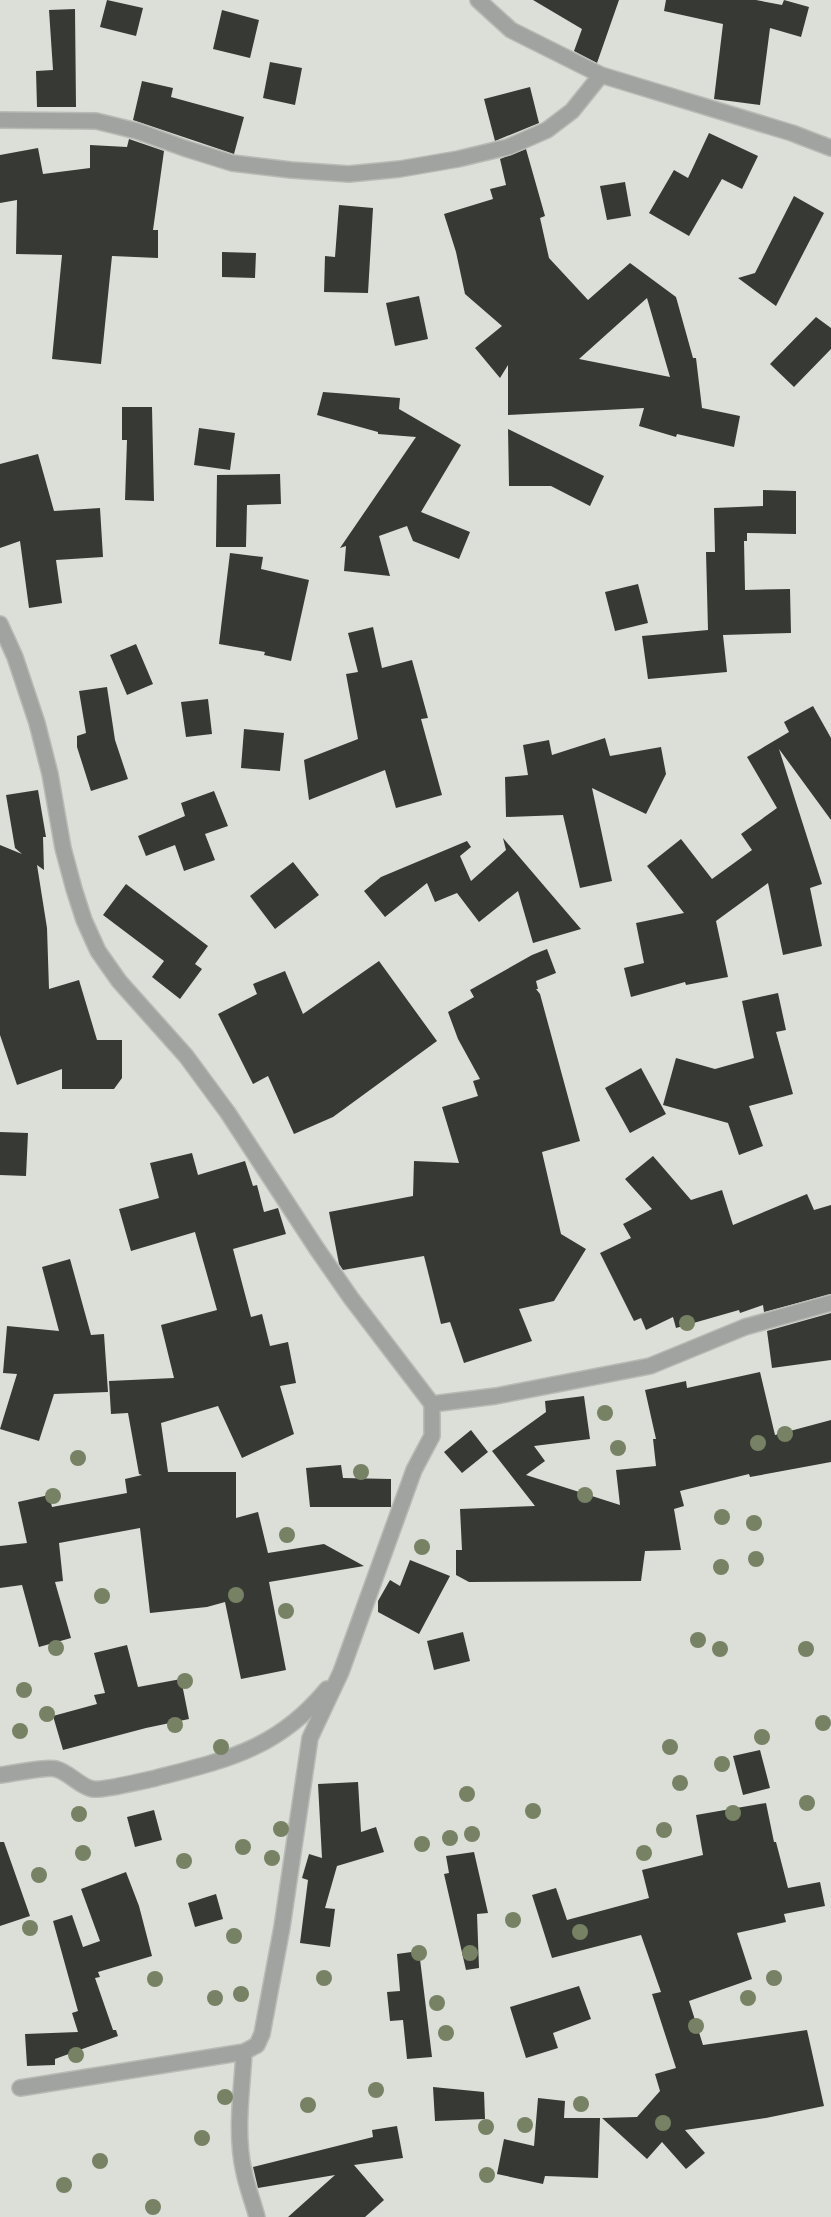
<svg xmlns="http://www.w3.org/2000/svg" width="831" height="2217" font-family="Lora,serif">
<style>
.building{fill:#373a34;fill-rule:evenodd}
.lines{fill:none;stroke-linecap:round;stroke-linejoin:round}
.minor-casing{stroke:#b8bbb5;stroke-width:18}
.minor{stroke:#a1a3a0;stroke-width:15}
.tree{fill:#778164}
</style>
<rect width="100%" height="100%" fill="#dcdfd8"/>
<path class="building" d="M107,0L143,8L136,36L100,27Z
M533,0H619L597,63L574,51L582,29Z
M666,0H756L782,5L784,0L809,7L801,37L770,28L760,105L714,99L723,24L664,11Z
M75,9L76,107H37L36,71L53,70L49,10Z
M222,10L259,20L250,58L213,49Z
M270,62L302,68L295,105L263,98Z
M142,81L173,88L171,97L244,117L234,154L133,120Z
M530,87L539,123L495,141L484,99Z
M709,133L758,156L742,189L722,179L689,236L649,213L674,170L688,178Z
M129,139L164,151L153,230H158V258L112,256L101,364L52,359L62,255L16,254L17,200L0,203V155L38,148L43,174L90,168V145L127,147Z
M526,149L545,216L540,218L549,258L588,300L630,263L676,297L693,358H696L702,408L740,416L734,447L677,434L676,437L639,426L644,408L508,415V365L500,378L475,348L502,326L465,294L456,252L444,214L493,199L490,189L506,185L500,159ZM647,298L670,377L579,359Z
M625,182L631,216L607,220L600,186Z
M794,196L824,213L776,306L738,278L755,273Z
M339,205L373,208L368,293L324,292L325,256L335,257Z
M222,252L256,253L255,278L222,277Z
M419,296L428,339L395,346L386,303Z
M816,317L831,328V349L794,387L770,364Z
M323,392L400,398L399,409L461,445L421,512L470,532L459,559L413,541L407,526L379,536L390,576L344,571L346,546L340,548L416,437L378,434V432L317,415Z
M122,407H152L154,501L125,500L127,440H122Z
M199,428L235,433L230,470L194,465Z
M508,429L604,476L590,506L551,486H509Z
M38,454L54,511L100,508L103,557L56,560L62,603L29,608L20,541L0,548V464Z
M280,474L281,504L247,505L246,547H216L217,475Z
M763,490L796,491V534L747,533V541H744L745,590L790,589L791,633L723,635L727,672L648,679L642,636L708,630L706,552H715L714,508L763,506Z
M230,553L263,557L261,569L309,580L291,661L264,655L265,652L219,644Z
M638,584L648,623L615,631L605,592Z
M373,627L382,668L412,660L428,718L421,719L442,795L396,808L385,770L309,800L304,760L358,739L346,674L358,672L348,633Z
M136,644L153,684L127,695L110,655Z
M107,687L115,740L128,779L91,791L77,747V736L86,733L79,691Z
M208,699L212,734L186,737L181,702Z
M813,706L831,738V820L779,749L822,884L810,888L822,946L783,955L768,883L716,921L728,977L686,985L685,982L631,997L624,968L644,963L636,923L684,913L647,866L681,839L712,879L752,850L741,834L777,808L747,757L789,732L784,722Z
M244,729L284,733L280,771L241,768Z
M605,738L610,756L661,747L666,774L646,814L592,788L612,881L580,888L563,815L506,817L505,777L528,775L523,745L549,740L552,755Z
M38,790L46,837H43L44,870L37,865L47,928L49,989L79,980L97,1040H122V1078L114,1089H62V1069L17,1085L0,1035V845L22,854L15,848L6,795Z
M214,791L228,826L205,834L215,860L184,871L175,845L146,856L138,836L185,816L181,803Z
M503,838L581,929L533,943L518,891L479,922L457,893L435,902L427,883L385,917L364,891L381,877L467,841L471,847L460,856L471,881L506,850Z
M293,862L319,895L275,929L250,896Z
M126,884L208,946L195,964L202,969L180,999L152,977L164,961L103,915Z
M547,949L556,973L536,981L538,989H536L540,994L580,1141L542,1152L561,1234L586,1249L554,1301L519,1309L532,1341L464,1363L450,1322L441,1324L424,1256L343,1270L339,1264L329,1212L413,1196L414,1161L459,1163L442,1107L478,1096L473,1081L480,1079L458,1039L448,1012L474,997L470,990L532,955Z
M379,961L437,1041L333,1117L294,1134L268,1076L253,1084L218,1014L257,994L253,984L285,971L303,1014Z
M778,993L786,1030L776,1032L793,1094L749,1106L763,1146L739,1155L728,1123L663,1105L676,1058L715,1069L754,1058L742,1001Z
M641,1068L666,1114L630,1133L605,1088Z
M0,1132L28,1133L26,1176L0,1175Z
M192,1153L198,1175L245,1161L253,1186L257,1185L264,1212L278,1208L286,1234L233,1249L251,1317L262,1314L270,1346L288,1342L296,1383L280,1386L294,1434L242,1458L218,1406L161,1423L168,1472H236V1518L258,1512L268,1553L324,1544L364,1566L269,1582L286,1670L241,1679L225,1602L207,1607L150,1613L140,1528L59,1543L63,1581L55,1582L71,1638L39,1647L22,1585L0,1588V1546L27,1543L18,1502L49,1495L52,1507L127,1493L125,1479L142,1475L139,1474L128,1413L111,1414L109,1381L174,1378L161,1325L217,1310L195,1232L131,1251L119,1209L159,1198L150,1163Z
M653,1156L691,1200L722,1190L733,1225L807,1194L814,1210L831,1205V1294L764,1312L763,1305L740,1313L739,1310L676,1328L673,1317L646,1330L641,1318L634,1321L600,1253L631,1238L623,1224L652,1209L625,1179Z
M70,1259L91,1335L104,1334L108,1392L54,1394L39,1441L0,1429L17,1374L3,1373L7,1326L59,1331L42,1267Z
M831,1313V1360L772,1368L767,1331Z
M760,1372L775,1435L831,1420V1462L750,1477L749,1474L680,1491L684,1506L674,1509L681,1550L645,1551L641,1581L469,1582L456,1575V1550H462L460,1509L535,1506L492,1451L546,1412L545,1401L584,1396L590,1439L534,1446L545,1461L526,1475L620,1505L616,1470L656,1466L653,1439H656L645,1390L686,1381L687,1388Z
M471,1430L488,1452L462,1473L444,1452Z
M341,1465L343,1478L391,1479V1507H310L306,1468Z
M410,1560L450,1576L419,1634L378,1612V1601L390,1580L400,1586Z
M463,1632L470,1661L434,1670L427,1641Z
M127,1645L138,1687L181,1679L189,1719L146,1728L63,1750L53,1716L97,1704L94,1695L105,1693L94,1653Z
M760,1750L770,1788L743,1795L733,1756Z
M358,1782L361,1832L376,1827L384,1852L337,1866L325,1908L335,1909L330,1947L300,1943L308,1880L302,1878L309,1854L322,1858L318,1784Z
M766,1803L774,1842H776L788,1888L820,1882L825,1906L784,1914L786,1922L737,1933L752,1979L689,2001L703,2045L807,2030L824,2106L766,2118L685,2130L705,2153L686,2169L662,2142L647,2159L602,2118L637,2117L660,2091L655,2074L676,2068L652,1994L661,1992L641,1935L552,1958L532,1895L556,1888L567,1920L649,1898L642,1870L703,1855L696,1815Z
M154,1810L162,1840L135,1847L127,1817Z
M0,1842H4L30,1916L0,1926Z
M474,1852L488,1913L477,1914L479,1968L466,1970L444,1874L449,1873L446,1856Z
M126,1872L139,1906L152,1956L98,1972L100,1977L95,1978L113,2030H116L118,2036L55,2059V2065L27,2066L25,2034L78,2032L72,2013L78,2011L53,1921L72,1915L83,1947L100,1941L81,1889Z
M216,1894L223,1919L195,1927L188,1903Z
M419,1951L432,2057L407,2059L403,2020L390,2021L387,1992L400,1991L397,1954Z
M579,1986L591,2019L553,2033L558,2048L526,2058L510,2007Z
M433,2087L484,2092L485,2119L435,2121Z
M538,2098L565,2101L564,2118H600L598,2178L545,2176L543,2184L497,2174L504,2139L534,2146Z
M397,2126L403,2158L354,2165L384,2200L365,2217H288L335,2175L258,2188L253,2167L373,2137L372,2130Z"/>
<g class="lines">
<g class="minor-casing">
<path id="minor" d="M478,0L511,30L601,75L792,133L831,148
M0,120L96,121L137,131L187,149L232,163L291,170L349,174L400,169L458,159L508,147L547,130L572,111L601,75
M0,624L15,657L37,723L50,774L63,848L74,889L84,920L98,951L119,981L186,1056L228,1113L317,1249L351,1298L432,1404V1436L414,1470L341,1672L310,1738L282,1927L262,2034L257,2045L244,2052L20,2088
M432,1404L496,1396L650,1366L745,1327L831,1303
M0,1775C11,1774 48,1766 56,1769C69,1772 80,1787 93,1789C102,1791 141,1781 152,1779C225,1760 277,1750 327,1689
M244,2052C242,2091 235,2133 244,2172C247,2187 253,2202 257,2217"/>
</g>
<use href="#minor" class="minor"/>
</g>
<g class="tree">
<circle cx="687" cy="1323" r="8"/>
<circle cx="605" cy="1413" r="8"/>
<circle cx="785" cy="1434" r="8"/>
<circle cx="758" cy="1443" r="8"/>
<circle cx="618" cy="1448" r="8"/>
<circle cx="78" cy="1458" r="8"/>
<circle cx="361" cy="1472" r="8"/>
<circle cx="585" cy="1495" r="8"/>
<circle cx="53" cy="1496" r="8"/>
<circle cx="722" cy="1517" r="8"/>
<circle cx="754" cy="1523" r="8"/>
<circle cx="287" cy="1535" r="8"/>
<circle cx="422" cy="1547" r="8"/>
<circle cx="756" cy="1559" r="8"/>
<circle cx="721" cy="1567" r="8"/>
<circle cx="236" cy="1595" r="8"/>
<circle cx="102" cy="1596" r="8"/>
<circle cx="286" cy="1611" r="8"/>
<circle cx="698" cy="1640" r="8"/>
<circle cx="56" cy="1648" r="8"/>
<circle cx="720" cy="1649" r="8"/>
<circle cx="806" cy="1649" r="8"/>
<circle cx="185" cy="1681" r="8"/>
<circle cx="24" cy="1690" r="8"/>
<circle cx="47" cy="1714" r="8"/>
<circle cx="823" cy="1723" r="8"/>
<circle cx="175" cy="1725" r="8"/>
<circle cx="20" cy="1731" r="8"/>
<circle cx="762" cy="1737" r="8"/>
<circle cx="221" cy="1747" r="8"/>
<circle cx="670" cy="1747" r="8"/>
<circle cx="722" cy="1764" r="8"/>
<circle cx="680" cy="1783" r="8"/>
<circle cx="467" cy="1794" r="8"/>
<circle cx="807" cy="1803" r="8"/>
<circle cx="533" cy="1811" r="8"/>
<circle cx="733" cy="1813" r="8"/>
<circle cx="79" cy="1814" r="8"/>
<circle cx="281" cy="1829" r="8"/>
<circle cx="664" cy="1830" r="8"/>
<circle cx="472" cy="1834" r="8"/>
<circle cx="450" cy="1838" r="8"/>
<circle cx="422" cy="1844" r="8"/>
<circle cx="243" cy="1847" r="8"/>
<circle cx="83" cy="1853" r="8"/>
<circle cx="644" cy="1853" r="8"/>
<circle cx="272" cy="1858" r="8"/>
<circle cx="184" cy="1861" r="8"/>
<circle cx="39" cy="1875" r="8"/>
<circle cx="513" cy="1920" r="8"/>
<circle cx="30" cy="1928" r="8"/>
<circle cx="580" cy="1932" r="8"/>
<circle cx="234" cy="1936" r="8"/>
<circle cx="419" cy="1953" r="8"/>
<circle cx="470" cy="1953" r="8"/>
<circle cx="324" cy="1978" r="8"/>
<circle cx="774" cy="1978" r="8"/>
<circle cx="155" cy="1979" r="8"/>
<circle cx="241" cy="1994" r="8"/>
<circle cx="215" cy="1998" r="8"/>
<circle cx="748" cy="1998" r="8"/>
<circle cx="437" cy="2003" r="8"/>
<circle cx="696" cy="2026" r="8"/>
<circle cx="446" cy="2033" r="8"/>
<circle cx="76" cy="2055" r="8"/>
<circle cx="376" cy="2090" r="8"/>
<circle cx="225" cy="2097" r="8"/>
<circle cx="581" cy="2104" r="8"/>
<circle cx="308" cy="2105" r="8"/>
<circle cx="663" cy="2123" r="8"/>
<circle cx="525" cy="2125" r="8"/>
<circle cx="486" cy="2127" r="8"/>
<circle cx="202" cy="2138" r="8"/>
<circle cx="100" cy="2161" r="8"/>
<circle cx="487" cy="2175" r="8"/>
<circle cx="64" cy="2185" r="8"/>
<circle cx="153" cy="2207" r="8"/>
</g>
</svg>
